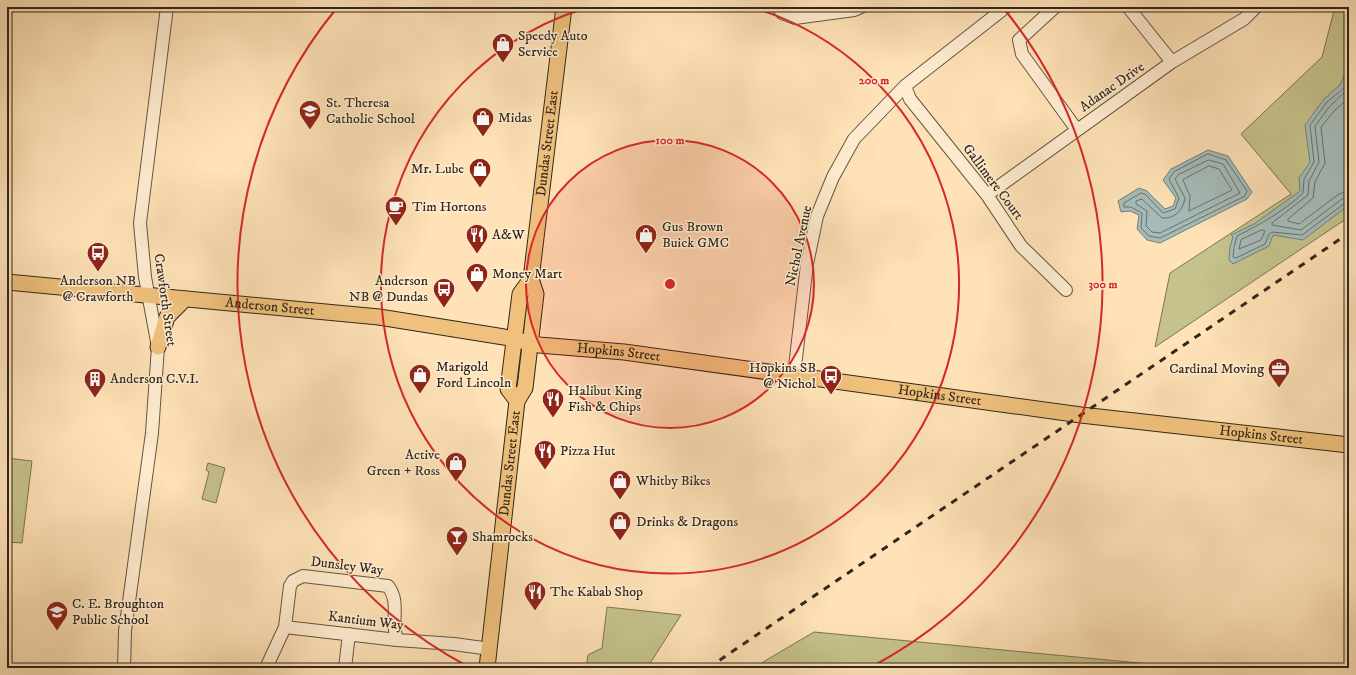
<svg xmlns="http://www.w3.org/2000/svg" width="1356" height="675" viewBox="0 0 1356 675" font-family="'IM FELL DW Pica',serif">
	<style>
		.green { fill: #c5c28b; stroke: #7a7454 }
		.water { fill: #a5bbb9; stroke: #76807a }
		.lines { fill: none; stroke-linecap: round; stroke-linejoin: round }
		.shore { stroke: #6a716a; stroke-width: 1 }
		.minor-casing { stroke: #645643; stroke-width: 14 }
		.major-casing { stroke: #30271c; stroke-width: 17 }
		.minor { stroke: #ffecd0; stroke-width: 12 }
		.major { stroke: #f0c17c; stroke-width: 15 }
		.rail { stroke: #30271c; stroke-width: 3; stroke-dasharray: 7 7; stroke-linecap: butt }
		.ring { fill: none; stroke: #d62828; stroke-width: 2 }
		.labels { text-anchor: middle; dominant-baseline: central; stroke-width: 3; stroke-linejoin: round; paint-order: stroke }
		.poi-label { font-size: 14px; fill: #30271c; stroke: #ffecd0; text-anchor: start }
		.street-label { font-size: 14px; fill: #30271c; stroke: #ffecd0 }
		.centre { fill: #d62828; stroke: #ffecd0; stroke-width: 2 }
		.ring-label { font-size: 12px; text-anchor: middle; font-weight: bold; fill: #d62828; stroke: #ffecd0; stroke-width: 3; stroke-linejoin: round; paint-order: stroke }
	</style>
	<rect width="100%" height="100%" fill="#ffe2b7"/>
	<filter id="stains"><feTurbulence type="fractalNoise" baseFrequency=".005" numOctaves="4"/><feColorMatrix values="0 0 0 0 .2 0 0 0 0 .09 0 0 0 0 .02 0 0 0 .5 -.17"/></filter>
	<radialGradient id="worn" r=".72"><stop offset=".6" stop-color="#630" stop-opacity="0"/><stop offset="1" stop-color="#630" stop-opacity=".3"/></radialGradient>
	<path class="green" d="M1335,7H1349V217L1155,347L1170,273L1291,194L1241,134L1322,57Z
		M7,458L32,461L22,543L7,542Z
		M208,463L225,468L216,503L202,499L209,472L206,470Z
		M607,607L681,615L647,668H586L588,655L602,648Z
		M814,632L1192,668H753Z"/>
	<path class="water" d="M1349,64V205L1303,240L1273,235L1269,246L1233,264L1229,260L1230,247L1233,237L1231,235L1254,224L1300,191L1299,178L1310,162L1305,125L1324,99L1340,85Z
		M1208,150L1228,156L1252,192L1247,199L1160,243L1147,240L1137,229L1139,215L1130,211L1121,212L1118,201L1139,188L1147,191L1165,209L1173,206L1176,198L1163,180L1171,169Z"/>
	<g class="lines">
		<path class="shore" d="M1349,75L1344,88L1327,102L1310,125L1314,162L1304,179L1303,193C1284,211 1261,224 1237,236L1234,247L1233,257L1236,258L1265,244L1269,234L1272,232L1302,235L1345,203L1349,202
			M1349,88L1330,106L1315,126L1319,162L1309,181L1308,195L1272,223V225L1301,230L1342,199L1349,197
			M1349,98L1335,110L1321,127L1325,163L1315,182L1313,198L1288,219V221L1299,224L1339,194L1349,191
			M1208,154L1226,160L1247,191L1245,196L1160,238L1149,236L1141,228L1142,213L1131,207H1124V203L1141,193L1145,194L1163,213L1175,209L1179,198L1169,179L1174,172Z
			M1209,160L1223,164L1240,193L1160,233L1152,232L1146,226L1147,211L1136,204V201L1142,199L1162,218C1175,219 1183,210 1185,198L1175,179L1178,175Z
			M1209,166L1219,169L1232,190L1189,211L1190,196L1183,180Z
			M1262,230L1265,231L1261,240L1239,249L1241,240Z"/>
		<g class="minor-casing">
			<path id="minor" d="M778,7L782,13L795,18L854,10L861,7
				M1055,7L1019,40L1022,54L1077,130
				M1128,7L1172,62
				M905,86L910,99L987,195L1021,246L1066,290
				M987,195L1172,62L1244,19L1256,7
				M794,375L807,264L817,216L833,177L854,139L905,86L1006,7
				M285,627L290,586L293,581L303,576L388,586C401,603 390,620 397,640
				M124,668L125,631L152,433L158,347L145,277L140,223L167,7
				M266,668L285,627L397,640L454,644L490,649
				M345,668L349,634"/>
		</g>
		<g class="major-casing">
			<g id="major">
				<path id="s1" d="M7,282L379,317L504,337L539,345L624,352L1081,415L1349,445"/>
				<path d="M158,347L167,317L185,299"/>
				<path d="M517,401L508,389L520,294L531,279"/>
				<path id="s2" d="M487,668L517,401L525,388L536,294L531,279L564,7"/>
			</g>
		</g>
		<use href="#minor" class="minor"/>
		<use href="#major" class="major"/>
		<path class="rail" d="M708,668L1349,233"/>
	</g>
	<circle cx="670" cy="284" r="144" fill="#d62828" fill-opacity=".12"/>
	<g class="ring">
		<circle cx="670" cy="284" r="144"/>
		<path d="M754 8A289 289 0 1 1 586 8"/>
		<path d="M467 666A433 433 0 0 1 336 9M1004 9A433 433 0 0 1 873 666"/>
	</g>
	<defs>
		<g id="shop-pin" transform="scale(1.15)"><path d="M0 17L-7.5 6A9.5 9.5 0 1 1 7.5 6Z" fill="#8f2418" stroke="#ffecd0"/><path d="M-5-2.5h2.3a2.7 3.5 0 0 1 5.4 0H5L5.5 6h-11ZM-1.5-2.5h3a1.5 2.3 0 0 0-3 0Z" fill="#fff"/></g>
		<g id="school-pin" transform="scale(1.15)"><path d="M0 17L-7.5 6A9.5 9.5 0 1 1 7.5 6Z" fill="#8f2418" stroke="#ffecd0"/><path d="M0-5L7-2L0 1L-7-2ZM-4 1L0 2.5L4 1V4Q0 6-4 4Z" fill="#fff"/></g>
		<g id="cafe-pin" transform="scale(1.15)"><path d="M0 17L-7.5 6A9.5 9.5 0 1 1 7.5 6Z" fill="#8f2418" stroke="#ffecd0"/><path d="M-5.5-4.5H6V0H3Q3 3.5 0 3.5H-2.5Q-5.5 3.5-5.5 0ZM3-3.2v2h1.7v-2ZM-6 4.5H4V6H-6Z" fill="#fff"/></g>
		<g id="restaurant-pin" transform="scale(1.15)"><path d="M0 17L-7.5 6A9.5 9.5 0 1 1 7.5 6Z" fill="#8f2418" stroke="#ffecd0"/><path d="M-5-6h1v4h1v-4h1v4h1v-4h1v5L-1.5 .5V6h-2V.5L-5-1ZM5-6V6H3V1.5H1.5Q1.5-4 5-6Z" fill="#fff"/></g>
		<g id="bus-pin" transform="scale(1.15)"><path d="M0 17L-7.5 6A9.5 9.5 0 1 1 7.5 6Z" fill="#8f2418" stroke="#ffecd0"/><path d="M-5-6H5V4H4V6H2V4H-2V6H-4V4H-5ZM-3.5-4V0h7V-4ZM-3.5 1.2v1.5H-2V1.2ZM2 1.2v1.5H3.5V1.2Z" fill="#fff"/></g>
		<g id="office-pin" transform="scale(1.15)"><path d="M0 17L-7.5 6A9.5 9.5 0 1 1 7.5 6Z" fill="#8f2418" stroke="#ffecd0"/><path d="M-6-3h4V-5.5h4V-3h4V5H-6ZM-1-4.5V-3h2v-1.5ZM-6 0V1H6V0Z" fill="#fff"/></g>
		<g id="building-pin" transform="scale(1.15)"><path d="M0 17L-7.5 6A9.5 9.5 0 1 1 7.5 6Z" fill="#8f2418" stroke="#ffecd0"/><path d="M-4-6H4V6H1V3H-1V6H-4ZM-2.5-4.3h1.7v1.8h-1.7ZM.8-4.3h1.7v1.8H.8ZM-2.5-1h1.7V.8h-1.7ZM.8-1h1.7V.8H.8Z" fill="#fff"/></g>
		<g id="bar-pin" transform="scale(1.15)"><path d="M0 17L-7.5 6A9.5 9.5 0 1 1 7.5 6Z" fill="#8f2418" stroke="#ffecd0"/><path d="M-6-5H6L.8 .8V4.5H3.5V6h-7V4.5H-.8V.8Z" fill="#fff"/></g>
	</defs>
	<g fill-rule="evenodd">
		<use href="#shop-pin" x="503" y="44"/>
		<use href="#school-pin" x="310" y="111"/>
		<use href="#shop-pin" x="483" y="118"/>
		<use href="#shop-pin" x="480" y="169"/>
		<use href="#cafe-pin" x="396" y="207"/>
		<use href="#restaurant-pin" x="477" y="235"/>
		<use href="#shop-pin" x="646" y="235"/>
		<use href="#bus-pin" x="98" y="253"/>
		<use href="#shop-pin" x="477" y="274"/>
		<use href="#bus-pin" x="444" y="289"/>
		<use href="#office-pin" x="1279" y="369"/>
		<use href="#shop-pin" x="420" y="375"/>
		<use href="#bus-pin" x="831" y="376"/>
		<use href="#building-pin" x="95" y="379"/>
		<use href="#restaurant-pin" x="553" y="399"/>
		<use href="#restaurant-pin" x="545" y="451"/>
		<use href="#shop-pin" x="456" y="463"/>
		<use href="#shop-pin" x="620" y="481"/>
		<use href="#shop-pin" x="620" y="522"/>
		<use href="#bar-pin" x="457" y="537"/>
		<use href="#restaurant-pin" x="535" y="592"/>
		<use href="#school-pin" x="57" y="612"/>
	</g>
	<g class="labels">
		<g class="poi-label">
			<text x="518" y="36">Speedy Auto<tspan x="518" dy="16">Service</tspan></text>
			<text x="326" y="103">St. Theresa<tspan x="326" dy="16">Catholic School</tspan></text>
			<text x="498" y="118">Midas</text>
			<text x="464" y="169" text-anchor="end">Mr. Lube</text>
			<text x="412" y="207">Tim Hortons</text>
			<text x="662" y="227">Gus Brown<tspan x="662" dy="16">Buick GMC</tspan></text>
			<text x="492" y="235">A&amp;W</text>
			<text x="492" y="274">Money Mart</text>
			<text x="98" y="281" text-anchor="middle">Anderson NB<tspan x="98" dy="16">@ Crawforth</tspan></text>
			<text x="428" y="281" text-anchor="end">Anderson<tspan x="428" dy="16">NB @ Dundas</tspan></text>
			<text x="436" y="367">Marigold<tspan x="436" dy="16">Ford Lincoln</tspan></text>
			<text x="816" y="368" text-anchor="end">Hopkins SB<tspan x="816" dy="16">@ Nichol</tspan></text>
			<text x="1264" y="369" text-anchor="end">Cardinal Moving</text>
			<text x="110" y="379">Anderson C.V.I.</text>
			<text x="568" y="391">Halibut King<tspan x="568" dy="16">Fish &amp; Chips</tspan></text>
			<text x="560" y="451">Pizza Hut</text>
			<text x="440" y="455" text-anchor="end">Active<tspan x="440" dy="16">Green + Ross</tspan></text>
			<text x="636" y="481">Whitby Bikes</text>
			<text x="636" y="522">Drinks &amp; Dragons</text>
			<text x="472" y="537">Shamrocks</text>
			<text x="550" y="592">The Kabab Shop</text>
			<text x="72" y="604">C. E. Broughton<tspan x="72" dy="16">Public School</tspan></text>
		</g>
		<g class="street-label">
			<text transform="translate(1112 87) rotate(-35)">Adanac Drive</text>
			<text stroke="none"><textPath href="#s2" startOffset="531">Dundas Street East</textPath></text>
			<text transform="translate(993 182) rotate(53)">Gallimere Court</text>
			<text transform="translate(799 246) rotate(-78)">Nichol Avenue</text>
			<text transform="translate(165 300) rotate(82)">Crawforth Street</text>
			<text stroke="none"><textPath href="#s1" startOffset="264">Anderson Street</textPath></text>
			<text stroke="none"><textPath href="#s1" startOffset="616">Hopkins Street</textPath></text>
			<text stroke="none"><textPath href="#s1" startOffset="940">Hopkins Street</textPath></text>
			<text stroke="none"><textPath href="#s1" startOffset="1264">Hopkins Street</textPath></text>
			<text stroke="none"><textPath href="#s2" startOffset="206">Dundas Street East</textPath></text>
			<text transform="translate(347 566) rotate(7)">Dunsley Way</text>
			<text transform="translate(366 621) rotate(7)">Kantium Way</text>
		</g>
	</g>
	<circle cx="670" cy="284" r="6" class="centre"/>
	<g class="ring-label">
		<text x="874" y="84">200 m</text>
		<text x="670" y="144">100 m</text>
		<text x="1103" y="288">300 m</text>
	</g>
	<rect width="1356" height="675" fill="none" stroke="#ffe2b7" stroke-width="24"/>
	<rect x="8" y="8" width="1340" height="659" fill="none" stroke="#30271c" stroke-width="2"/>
	<rect x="12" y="12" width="1332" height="651" fill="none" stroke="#30271c"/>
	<rect width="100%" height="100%" filter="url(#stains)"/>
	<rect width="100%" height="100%" fill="url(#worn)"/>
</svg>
